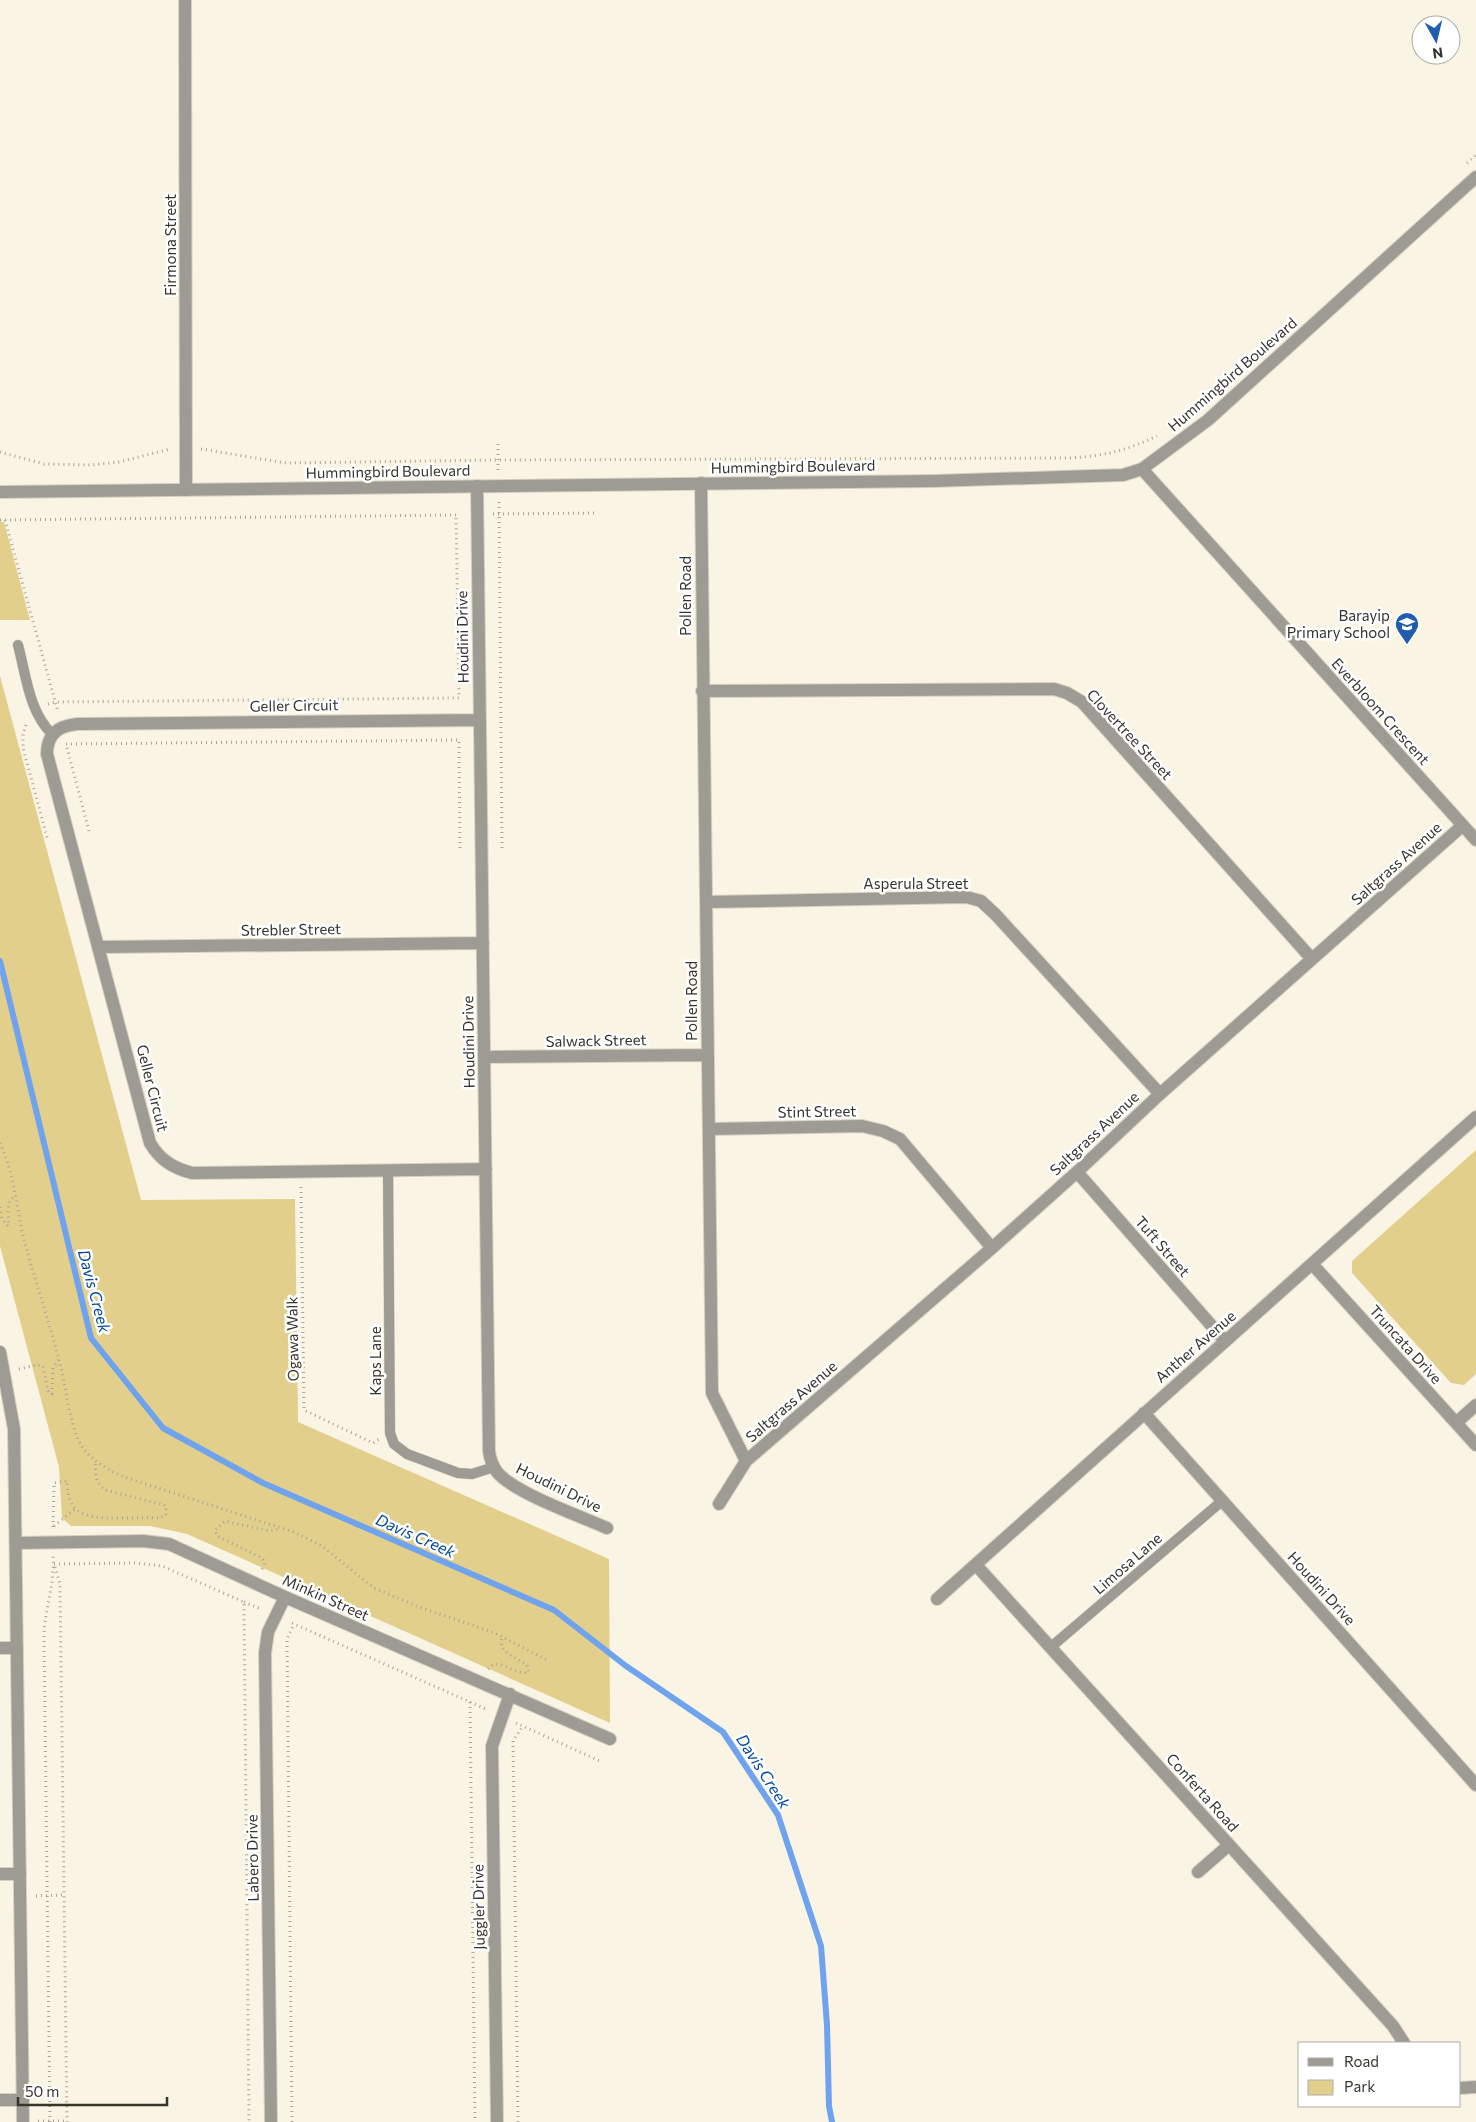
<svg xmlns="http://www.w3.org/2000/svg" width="1476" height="2122" viewBox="0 0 1476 2122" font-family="Commissioner,sans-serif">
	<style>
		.green { fill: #e2cf8c }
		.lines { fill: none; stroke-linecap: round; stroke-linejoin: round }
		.stream { stroke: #70a3ed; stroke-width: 6 }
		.service-casing { stroke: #d6d1c2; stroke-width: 11 }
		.minor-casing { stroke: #d6d1c2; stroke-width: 14 }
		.tertiary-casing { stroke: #d6d1c2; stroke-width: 14 }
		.path { stroke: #a9a598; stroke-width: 3; stroke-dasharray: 1 4; stroke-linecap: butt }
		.service { stroke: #9d9b94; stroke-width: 10 }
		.minor { stroke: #9d9b94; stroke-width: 12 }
		.tertiary { stroke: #9d9b94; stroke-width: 12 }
		.labels { text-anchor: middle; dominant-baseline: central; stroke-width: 5; stroke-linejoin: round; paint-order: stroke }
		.street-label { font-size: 15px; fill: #36342e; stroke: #fff }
		.poi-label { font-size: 15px; fill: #36342e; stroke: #fff; text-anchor: end }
		.water-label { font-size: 16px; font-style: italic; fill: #034a9e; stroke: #fff }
	</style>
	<rect width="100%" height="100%" fill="#f9f4e3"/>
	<path class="green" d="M0,522H4L30,620H0Z
		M0,676L141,1200L295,1199L298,1422L609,1559L610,1723L187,1534L150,1526H71L62,1518L59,1467L0,1246Z
		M1476,1150V1374L1464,1385L1451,1383L1352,1273V1261Z"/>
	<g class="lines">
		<path class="stream" d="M0,961L91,1338L163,1428L263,1483L554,1610L626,1666L723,1732L778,1815L821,1946L827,2025L829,2106L832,2122"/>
		<g class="service-casing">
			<path id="service" d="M18,645C26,675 29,712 52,734
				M388,1170L390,1433L394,1444L407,1454L458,1473L472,1474L494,1467
				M1051,1647L1222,1501"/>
		</g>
		<g class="minor-casing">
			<path id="minor" d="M185,0L186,490
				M1142,469L1476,840
				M701,483L712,1393L746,1461L719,1504
				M477,486L489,1451C490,1459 492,1465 497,1472C514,1493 580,1516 607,1528
				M702,691L1054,689L1067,693L1082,702L1312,959
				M479,720L77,724C58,726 47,734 47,754L150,1143C160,1160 173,1168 192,1173L486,1169
				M707,902L966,897L981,901L996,915L1160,1094
				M100,947L483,943
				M485,1057L708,1055
				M709,1129L862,1126L883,1131L900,1139L992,1248
				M1077,1172L1225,1341
				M1313,1265L1476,1445
				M1144,1413L1476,1785
				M1456,1423L1476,1405
				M746,1461L992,1248L1077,1172L1160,1094L1462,826
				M17,1543L143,1541L169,1544L285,1597L610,1739
				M976,1565L1393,2026L1404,2043
				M937,1599L1476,1117
				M0,1648H17
				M1198,1872L1229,1845
				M0,1874H20
				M1460,2088L1476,2087
				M0,2100H23
				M271,2122L265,1653L268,1632L285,1597
				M497,2122L492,1746L510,1694"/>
		</g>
		<g class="tertiary-casing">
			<path id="tertiary" d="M0,492L933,481L1123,475L1142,469L1208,420L1476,177
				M0,1352L14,1429L23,2122"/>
		</g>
		<path class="path" d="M1467,163L1476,155
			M498,444V471
			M201,449L286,463L498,460L1069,458C1104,456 1125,451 1157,436
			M0,452L44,464L91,465L119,462L170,449
			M499,502L502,850
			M493,514L597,513
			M0,520L457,515
			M5,520L58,712
			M48,704L55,702L459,698L456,515
			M26,725L23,734V748L48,841
			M89,831L66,744L459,740L460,852
			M0,1143C13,1171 16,1201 22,1231C33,1277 50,1322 61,1368C66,1389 71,1432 83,1448C93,1462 109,1470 124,1477L294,1532L322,1546L374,1588L422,1608L495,1633L547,1660
			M301,1187L304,1410L373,1443L379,1439
			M0,1207L2,1219L8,1226C10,1215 4,1201 16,1196
			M19,1369L36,1365L43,1366L48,1391L52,1394L53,1368L59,1359
			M54,1526L75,1509
			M53,1527L54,1483L67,1481C68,1492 68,1502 77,1510C91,1523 139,1516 159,1518L166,1515V1506L160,1504L105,1490C95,1482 95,1473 96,1460
			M54,1564L136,1563L162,1566L244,1602L249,2122
			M55,1567L60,1584L67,2122
			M262,1569L265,1563L262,1558L217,1536L215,1530L225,1521L270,1531L276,1530L279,1527
			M244,1602L261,1609
			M292,1623L488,1710
			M488,1669L494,1664C506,1664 517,1675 529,1672L527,1665L507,1653L501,1646L502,1636
			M470,1702L475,2122
			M516,1723L602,1762
			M36,1896L64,1895
			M38,2121H67
			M50,2122L44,1635C45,1608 55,1584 53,1556
			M292,2122L287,1639L294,1624
			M518,2122L513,1741L523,1726"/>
		<use href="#service" class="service"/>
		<use href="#minor" class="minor"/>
		<use href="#tertiary" class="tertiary"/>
	</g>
	<defs>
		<g id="school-pin" transform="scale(1.25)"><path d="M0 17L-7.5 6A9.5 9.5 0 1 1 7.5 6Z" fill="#215cae" stroke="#fff"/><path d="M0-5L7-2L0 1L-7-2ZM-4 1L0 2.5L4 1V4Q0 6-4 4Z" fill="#fff"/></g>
	</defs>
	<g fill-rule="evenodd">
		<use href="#school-pin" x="1407" y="624"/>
	</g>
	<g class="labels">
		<g class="street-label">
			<text transform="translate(170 245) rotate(-90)">Firmona Street</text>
			<text transform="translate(1232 374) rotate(-41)">Hummingbird Boulevard</text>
			<text transform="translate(793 466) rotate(-1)">Hummingbird Boulevard</text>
			<text transform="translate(388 471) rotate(-1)">Hummingbird Boulevard</text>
			<text transform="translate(685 596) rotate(-90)">Pollen Road</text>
			<text transform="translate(462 637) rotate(-91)">Houdini Drive</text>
			<text transform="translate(294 705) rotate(-1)">Geller Circuit</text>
			<text transform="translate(1381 711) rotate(48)">Everbloom Crescent</text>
			<text transform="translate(1130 734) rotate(47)">Clovertree Street</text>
			<text transform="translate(1396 863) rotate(-42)">Saltgrass Avenue</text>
			<text x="916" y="883">Asperula Street</text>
			<text transform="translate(291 929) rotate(-1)">Strebler Street</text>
			<text transform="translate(691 1001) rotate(-90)">Pollen Road</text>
			<text transform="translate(596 1040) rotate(-1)">Salwack Street</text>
			<text transform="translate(468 1042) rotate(-91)">Houdini Drive</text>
			<text transform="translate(153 1088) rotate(76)">Geller Circuit</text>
			<text transform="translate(817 1111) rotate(-1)">Stint Street</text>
			<text transform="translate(1094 1133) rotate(-43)">Saltgrass Avenue</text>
			<text transform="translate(1163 1246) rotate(49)">Tuft Street</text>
			<text transform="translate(292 1339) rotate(-91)">Ogawa Walk</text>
			<text transform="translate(1406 1344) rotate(48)">Truncata Drive</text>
			<text transform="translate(1195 1346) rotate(-41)">Anther Avenue</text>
			<text transform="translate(375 1361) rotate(-90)">Kaps Lane</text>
			<text transform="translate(791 1401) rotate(-41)">Saltgrass Avenue</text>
			<text transform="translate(559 1487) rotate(26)">Houdini Drive</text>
			<text transform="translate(1127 1563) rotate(-41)">Limosa Lane</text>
			<text transform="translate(1322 1588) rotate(48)">Houdini Drive</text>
			<text transform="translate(326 1597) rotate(24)">Minkin Street</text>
			<text transform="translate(1203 1792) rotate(48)">Conferta Road</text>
			<text transform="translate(252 1858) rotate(-91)">Labero Drive</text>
			<text transform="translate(478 1907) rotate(-91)">Juggler Drive</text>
		</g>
		<g class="poi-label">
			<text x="1390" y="615">Barayip<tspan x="1390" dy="17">Primary School</tspan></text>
		</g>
		<g class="water-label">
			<text transform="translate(95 1291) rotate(75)">Davis Creek</text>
			<text transform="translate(416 1535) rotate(24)">Davis Creek</text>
			<text transform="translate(764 1771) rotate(57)">Davis Creek</text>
		</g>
	</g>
	<rect x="1298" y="2042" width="162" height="65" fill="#ffffff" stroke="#afaeab"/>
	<rect x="1308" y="2058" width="25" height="8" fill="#9d9b94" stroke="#afaeab"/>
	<text x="1344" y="2067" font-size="15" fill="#36342e">Road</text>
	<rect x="1308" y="2080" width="25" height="15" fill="#e2cf8c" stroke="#afaeab"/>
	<text x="1344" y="2092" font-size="15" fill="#36342e">Park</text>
	<g transform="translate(1436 40) rotate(172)"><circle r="24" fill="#ffffff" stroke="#afaeab"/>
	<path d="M0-4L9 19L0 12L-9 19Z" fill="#215cae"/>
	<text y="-8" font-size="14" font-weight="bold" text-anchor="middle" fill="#36342e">N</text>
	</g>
	<path d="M18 2097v8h149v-8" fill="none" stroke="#36342e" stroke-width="2.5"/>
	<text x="25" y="2097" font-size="15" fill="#36342e" stroke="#ffffff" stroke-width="4" paint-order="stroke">50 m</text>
</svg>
